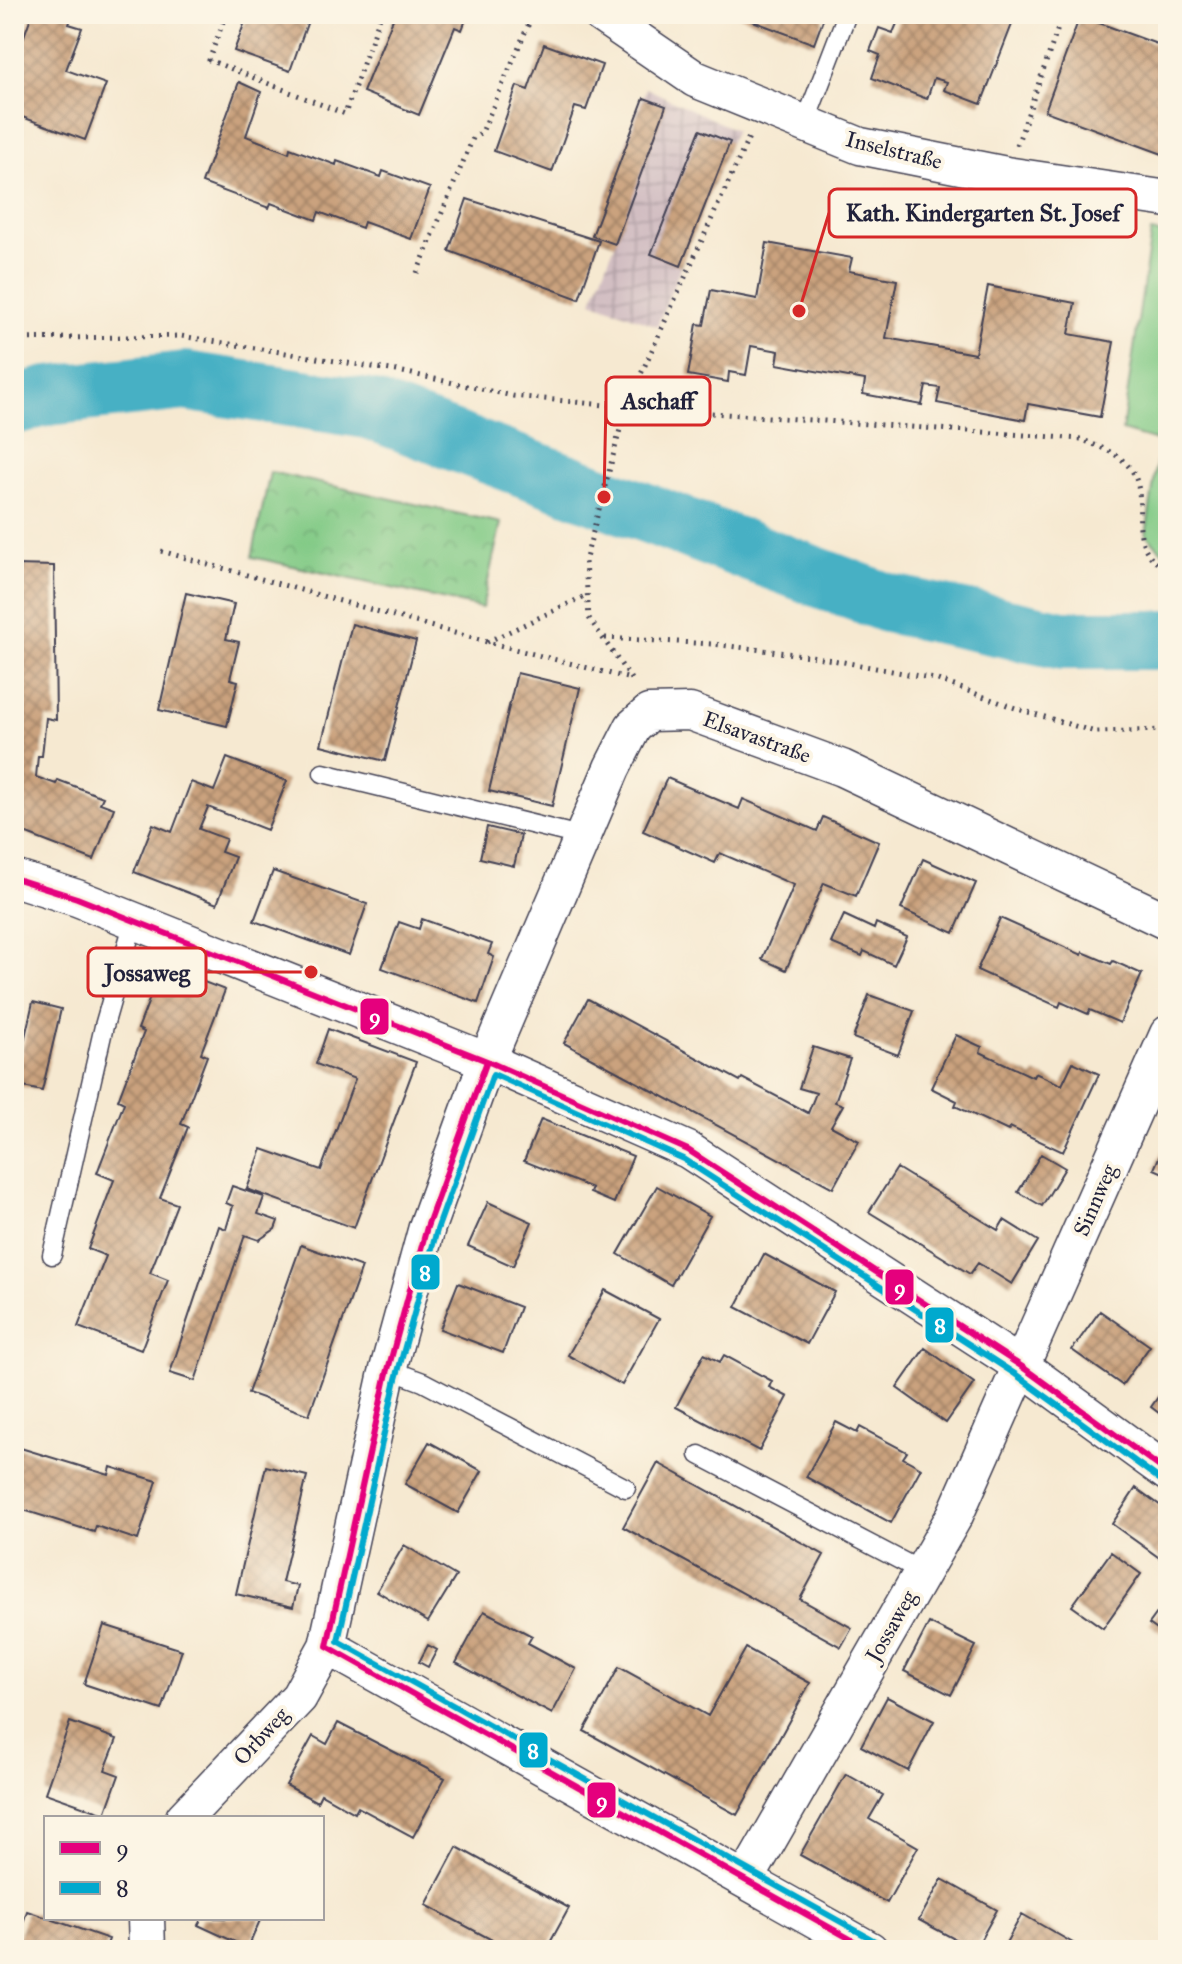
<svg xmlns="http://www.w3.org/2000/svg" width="1182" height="1964" viewBox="0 0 1182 1964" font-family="'IM FELL Great Primer',serif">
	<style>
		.industrial { fill: url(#industrial-grid) }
		.park { fill: url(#park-crowns); stroke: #527660; stroke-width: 2 }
		.garden { fill: #82ca86; stroke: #527660; stroke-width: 2 }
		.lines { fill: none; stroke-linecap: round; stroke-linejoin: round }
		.river { stroke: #46b0c4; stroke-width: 60 }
		.building { fill: url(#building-cross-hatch) }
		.lane-casing { stroke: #424052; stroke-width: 21 }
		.street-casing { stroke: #424052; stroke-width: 39 }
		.path { stroke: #424052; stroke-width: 5; stroke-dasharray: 2 6; stroke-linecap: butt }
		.lane { stroke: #fff; stroke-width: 18 }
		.street { stroke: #fff; stroke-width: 36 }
		.bus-1-casing { stroke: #fcf5e5; stroke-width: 12 }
		.bus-2-casing { stroke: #fcf5e5; stroke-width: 12 }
		.bus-1 { stroke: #e5007d; stroke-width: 6 }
		.bus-2 { stroke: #00a9ce; stroke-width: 6 }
		.labels { text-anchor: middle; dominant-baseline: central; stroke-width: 8; stroke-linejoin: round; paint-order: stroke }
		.street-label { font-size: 22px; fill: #22223b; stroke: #fcf5e5 }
		.leader { fill: none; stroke: #d62828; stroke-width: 3 }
		.callout-dot { fill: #d62828; stroke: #fcf5e5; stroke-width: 3 }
		.callout { fill: #fcf5e5; stroke: #d62828; stroke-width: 3 }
		.callout-label { font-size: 24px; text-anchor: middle; font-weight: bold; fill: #22223b }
		.line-badge { stroke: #fcf5e5; stroke-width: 3 }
		.badge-label { font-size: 22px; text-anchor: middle; font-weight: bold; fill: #fff }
	</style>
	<defs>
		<pattern id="industrial-grid" width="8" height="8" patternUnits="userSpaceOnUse" patternTransform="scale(2)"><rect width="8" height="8" fill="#d2bec2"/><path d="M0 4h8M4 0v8" fill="none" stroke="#b4a3a8"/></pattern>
		<pattern id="park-crowns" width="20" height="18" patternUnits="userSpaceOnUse" patternTransform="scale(2)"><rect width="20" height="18" fill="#82ca86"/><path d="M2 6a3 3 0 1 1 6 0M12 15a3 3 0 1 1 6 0" fill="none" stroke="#70ad75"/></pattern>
		<pattern id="building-cross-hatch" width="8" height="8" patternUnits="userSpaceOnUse" patternTransform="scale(2)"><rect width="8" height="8" fill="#caa27e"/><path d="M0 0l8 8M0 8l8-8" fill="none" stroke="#a48468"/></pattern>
	</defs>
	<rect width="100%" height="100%" fill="#fcf5e5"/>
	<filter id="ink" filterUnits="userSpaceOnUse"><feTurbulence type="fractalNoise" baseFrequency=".0125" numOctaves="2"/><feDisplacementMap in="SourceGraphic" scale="16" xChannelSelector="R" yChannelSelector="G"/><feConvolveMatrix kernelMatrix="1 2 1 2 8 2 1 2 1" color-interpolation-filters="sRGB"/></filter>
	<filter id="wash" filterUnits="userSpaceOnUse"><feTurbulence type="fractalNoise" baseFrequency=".006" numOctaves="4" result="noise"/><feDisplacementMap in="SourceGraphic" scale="32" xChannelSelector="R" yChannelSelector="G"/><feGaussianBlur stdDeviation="1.8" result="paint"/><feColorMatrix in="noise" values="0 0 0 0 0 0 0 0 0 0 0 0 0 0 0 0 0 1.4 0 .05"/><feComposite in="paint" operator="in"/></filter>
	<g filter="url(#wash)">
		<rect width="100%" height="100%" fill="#f6e9d1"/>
		<path class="industrial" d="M646,88L735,130L657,326L592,301L615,244L592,236Z"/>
		<path class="park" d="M270,472L501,523L482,608L252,557Z"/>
		<path class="garden" d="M1151,232L1168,235V557L1146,535L1160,442L1122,431Z"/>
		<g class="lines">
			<path class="river" d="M14,405L48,396L185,381L368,409L887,603L1063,640H1168"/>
		</g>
		<g id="blocks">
			<path class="building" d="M32,14H73L69,24L82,28L66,70L106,84L85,140L14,114V64Z
				M248,14H307L306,17L309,18L290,71L234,51Z
				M395,14H468L462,30L455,27L419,115L363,92Z
				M734,14H825L814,44Z
				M901,14H1016L981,104L944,90L947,82L934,78L927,99L872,78L880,55L870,51L879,28L893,33Z
				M1080,16L1168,48V156L1045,111Z
				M544,44L602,65L586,110L575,107L552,172L494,151L517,86L528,90Z
				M239,82L261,92L246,136L289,153L290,148L336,165L337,161L381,177L383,171L430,188L411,239L364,222L362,228L319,212L316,220L271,203L269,208L202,183Z
				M644,98L666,106L615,244L592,236Z
				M700,130L730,142L681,266L651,254Z
				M467,199L599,241L579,299L449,251Z
				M767,243L852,258L849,271L897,280L886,338L975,354L988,286L1075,303L1069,334L1114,342L1100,417L1028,404L1025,420L937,403L940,388L926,386L922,405L863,394L865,380L777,364L779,351L751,346L746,375L729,372L728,382L688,375L697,324L704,325L711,290L757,299Z
				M14,565L54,566L56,720L46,718L42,756H38L36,777L56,784L58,780L103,797L100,803L114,808L94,860L14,829Z
				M186,593L234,604L226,639L239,642L230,679L238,681L227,726L159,710Z
				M352,624L416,641L385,761L321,745Z
				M517,673L580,688L552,806L489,791Z
				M227,758L287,781L267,830L208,807L199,829L226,839L221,852L235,857L217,904L134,872L153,824L172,832L191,782L214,791Z
				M667,778L739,809L743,799L817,831L823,817L879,842L856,896L824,883L786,970L762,959L794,885L720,853L715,863L643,831Z
				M487,827L521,835L514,866L480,858Z
				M923,859L976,883L954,933L901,909Z
				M273,871L367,904L349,955L254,921Z
				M844,915L874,929L876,923L907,937L894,965L864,951L862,956L831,943Z
				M1000,918L1082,955L1083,952L1111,964L1113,961L1142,974L1120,1023L1090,1010L1088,1014L1061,1002L1059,1007L977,970Z
				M422,919L492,944L488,954L494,957L478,1003L382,968L399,922L419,929Z
				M162,966L225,990L201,1053L207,1056L181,1124L188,1127L160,1198L177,1204L150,1273L168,1280L141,1350L78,1327L106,1256L88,1249L114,1180L97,1173L124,1103L118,1100L144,1032L138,1029Z
				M869,995L914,1011L898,1055L853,1038Z
				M588,999L740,1081L742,1078L808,1113L816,1093L799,1088L813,1047L850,1059L835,1102L843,1105L831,1126L859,1141L833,1188L564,1043Z
				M33,1002L61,1009L42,1091L14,1085Z
				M328,1029L416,1062L354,1228L247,1189L262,1149L321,1170L355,1079L316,1064Z
				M956,1035L982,1047L980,1052L1033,1077L1035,1073L1062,1085L1073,1062L1099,1074L1063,1152L1010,1127L1008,1131L955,1106L957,1101L931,1088Z
				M541,1119L633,1156L614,1203L590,1193L592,1188L524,1161Z
				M1168,1137V1175L1154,1169Z
				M1041,1154L1065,1168L1042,1206L1018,1192Z
				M897,1168L998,1230L1004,1220L1038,1241L1012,1284L978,1263L970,1274L869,1212Z
				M232,1186L264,1197L258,1214L278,1221L275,1229L259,1240L245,1235L195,1381L170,1373L219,1226L226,1229L233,1206L226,1203Z
				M657,1186L710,1216L671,1285L618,1254Z
				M488,1202L532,1222L513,1266L468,1246Z
				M301,1245L362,1267L309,1415L248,1393Z
				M764,1254L835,1292L807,1344L736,1307Z
				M458,1283L520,1307L503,1353L440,1329Z
				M605,1290L659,1319L622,1385L568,1355Z
				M1100,1311L1150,1346L1122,1385L1072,1350Z
				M925,1348L974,1383L946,1423L897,1388Z
				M704,1354L720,1362L724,1355L772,1381L769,1387L788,1397L759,1451L676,1407Z
				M1168,1383V1420L1151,1407Z
				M836,1422L857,1433L860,1427L907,1452L903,1458L921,1468L891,1523L806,1477Z
				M429,1442L482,1471L458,1513L405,1484Z
				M14,1446L109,1475L111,1467L157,1481L138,1540L96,1526L94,1532L14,1507Z
				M658,1463L824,1555L800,1599L852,1628L841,1647L623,1527Z
				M266,1466L307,1476L282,1582L298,1586L293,1607L236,1594Z
				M1136,1488L1168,1511V1564L1112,1524Z
				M404,1545L456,1576L428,1622L377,1591Z
				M1111,1552L1141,1574L1103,1628L1072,1606Z
				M1168,1598V1627L1163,1634L1149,1624Z
				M484,1611L532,1636L528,1643L576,1669L552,1714L456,1663Z
				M929,1623L976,1646L951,1695L904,1671Z
				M104,1625L182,1650L162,1710L84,1684Z
				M428,1645L437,1650L428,1667L419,1662Z
				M746,1648L810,1683L737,1815L584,1731L619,1667L708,1716Z
				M887,1697L934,1721L908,1771L861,1746Z
				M70,1722L117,1739L105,1770L119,1775L105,1814L45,1793Z
				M338,1723L445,1778L413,1837L358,1807L355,1813L321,1794L317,1802L286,1785L313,1736L327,1744Z
				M846,1774L883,1795L869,1819L918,1847L887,1903L800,1855Z
				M457,1847L569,1908L546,1950H511L426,1905Z
				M942,1879L997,1910L975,1950L919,1920Z
				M27,1911L109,1939L105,1950H14Z
				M1022,1914L1085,1950H1002Z
				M202,1918H261L248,1948L198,1925Z"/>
		</g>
	</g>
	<g filter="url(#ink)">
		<use href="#blocks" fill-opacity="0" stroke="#424052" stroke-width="2"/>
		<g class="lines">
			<g class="lane-casing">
				<path id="lane" d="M805,123L847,14
					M323,773L584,837
					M52,1255L104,1026L134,921
					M388,1369L423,1382L626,1488
					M699,1455L923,1572"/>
			</g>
			<g class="street-casing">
				<path id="street" d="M600,14L695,79L860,146L1006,175L1168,199
					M14,878L77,898L487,1061L688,1150L1021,1366L1168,1473
					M327,1646L870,1950
					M184,1818L299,1697L327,1646L386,1377L427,1227L487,1061L612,768L633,727L649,713L690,712L842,768L1168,922
					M746,1879L955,1515L1168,1034
					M146,1918L147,1950"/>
			</g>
			<path class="path" d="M226,14L209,60L345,114L381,14
				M1017,145L1063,14
				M417,273L473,138L482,132L533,14
				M14,339L181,336L403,372L513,396L626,407L1081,439C1098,447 1118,452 1130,468C1154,499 1119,544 1168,570
				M161,551L487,642L631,679
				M605,638L713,644L811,656L935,679L1018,709L1095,732L1168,730
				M487,642L587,595
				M631,679L589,618L585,562L626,407L749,137"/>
			<use href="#lane" class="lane"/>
			<use href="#street" class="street"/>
			<g class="bus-1-casing">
				<path id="bus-1" d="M14,878L77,898L487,1061L688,1150L1021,1366L1168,1473
					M487,1061L427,1227L386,1377L327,1646L870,1950"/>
			</g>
			<g class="bus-2-casing">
				<path id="bus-2" d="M875,1941L338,1641L396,1379L437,1230L493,1074L683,1159L1015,1374L1162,1481"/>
			</g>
			<use href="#bus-1" class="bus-1"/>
			<use href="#bus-2" class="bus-2"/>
		</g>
	</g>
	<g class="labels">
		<g class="street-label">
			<text transform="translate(894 150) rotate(14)">Inselstraße</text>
			<text transform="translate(757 737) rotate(20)">Elsavastraße</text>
			<text transform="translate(1095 1200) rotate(-66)">Sinnweg</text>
			<text transform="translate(891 1626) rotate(-60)">Jossaweg</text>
			<text transform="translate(261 1736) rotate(-47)">Orbweg</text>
		</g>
	</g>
	<path class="leader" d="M799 311L829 213M604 497L606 401M311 972L206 972"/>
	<g class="callout-dot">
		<circle cx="799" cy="311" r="8"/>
		<circle cx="604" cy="497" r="8"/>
		<circle cx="311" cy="972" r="8"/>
	</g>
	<g class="callout">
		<rect x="829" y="189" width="307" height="48" rx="8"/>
		<rect x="606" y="377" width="104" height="48" rx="8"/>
		<rect x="88" y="948" width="118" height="48" rx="8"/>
	</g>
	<g class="callout-label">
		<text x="983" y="221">Kath. Kindergarten St. Josef</text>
		<text x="658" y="409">Aschaff</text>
		<text x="147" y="981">Jossaweg</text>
	</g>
	<g class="line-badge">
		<rect x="359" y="997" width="31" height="39" rx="8" fill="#e5007d"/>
		<rect x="410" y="1253" width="31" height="38" rx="8" fill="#00a9ce"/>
		<rect x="884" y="1268" width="31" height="38" rx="8" fill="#e5007d"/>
		<rect x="924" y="1306" width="31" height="38" rx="8" fill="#00a9ce"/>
		<rect x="518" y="1731" width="31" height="38" rx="8" fill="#00a9ce"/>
		<rect x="586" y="1781" width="31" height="38" rx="8" fill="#e5007d"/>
	</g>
	<g class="badge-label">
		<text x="375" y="1024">9</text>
		<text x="425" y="1280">8</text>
		<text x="900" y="1295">9</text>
		<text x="940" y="1333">8</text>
		<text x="533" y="1758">8</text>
		<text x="602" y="1808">9</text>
	</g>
	<rect width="1182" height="1964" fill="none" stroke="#fcf5e5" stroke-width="48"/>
	<rect x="44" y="1816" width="280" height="104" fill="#fcf5e5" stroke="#a5a1a1" stroke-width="2"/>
	<rect x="60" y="1842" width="40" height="12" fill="#e5007d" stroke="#a5a1a1" stroke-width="2"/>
	<text x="116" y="1856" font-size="24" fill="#22223b">9</text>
	<rect x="60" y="1882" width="40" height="12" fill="#00a9ce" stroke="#a5a1a1" stroke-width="2"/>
	<text x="116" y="1896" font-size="24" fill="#22223b">8</text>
</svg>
